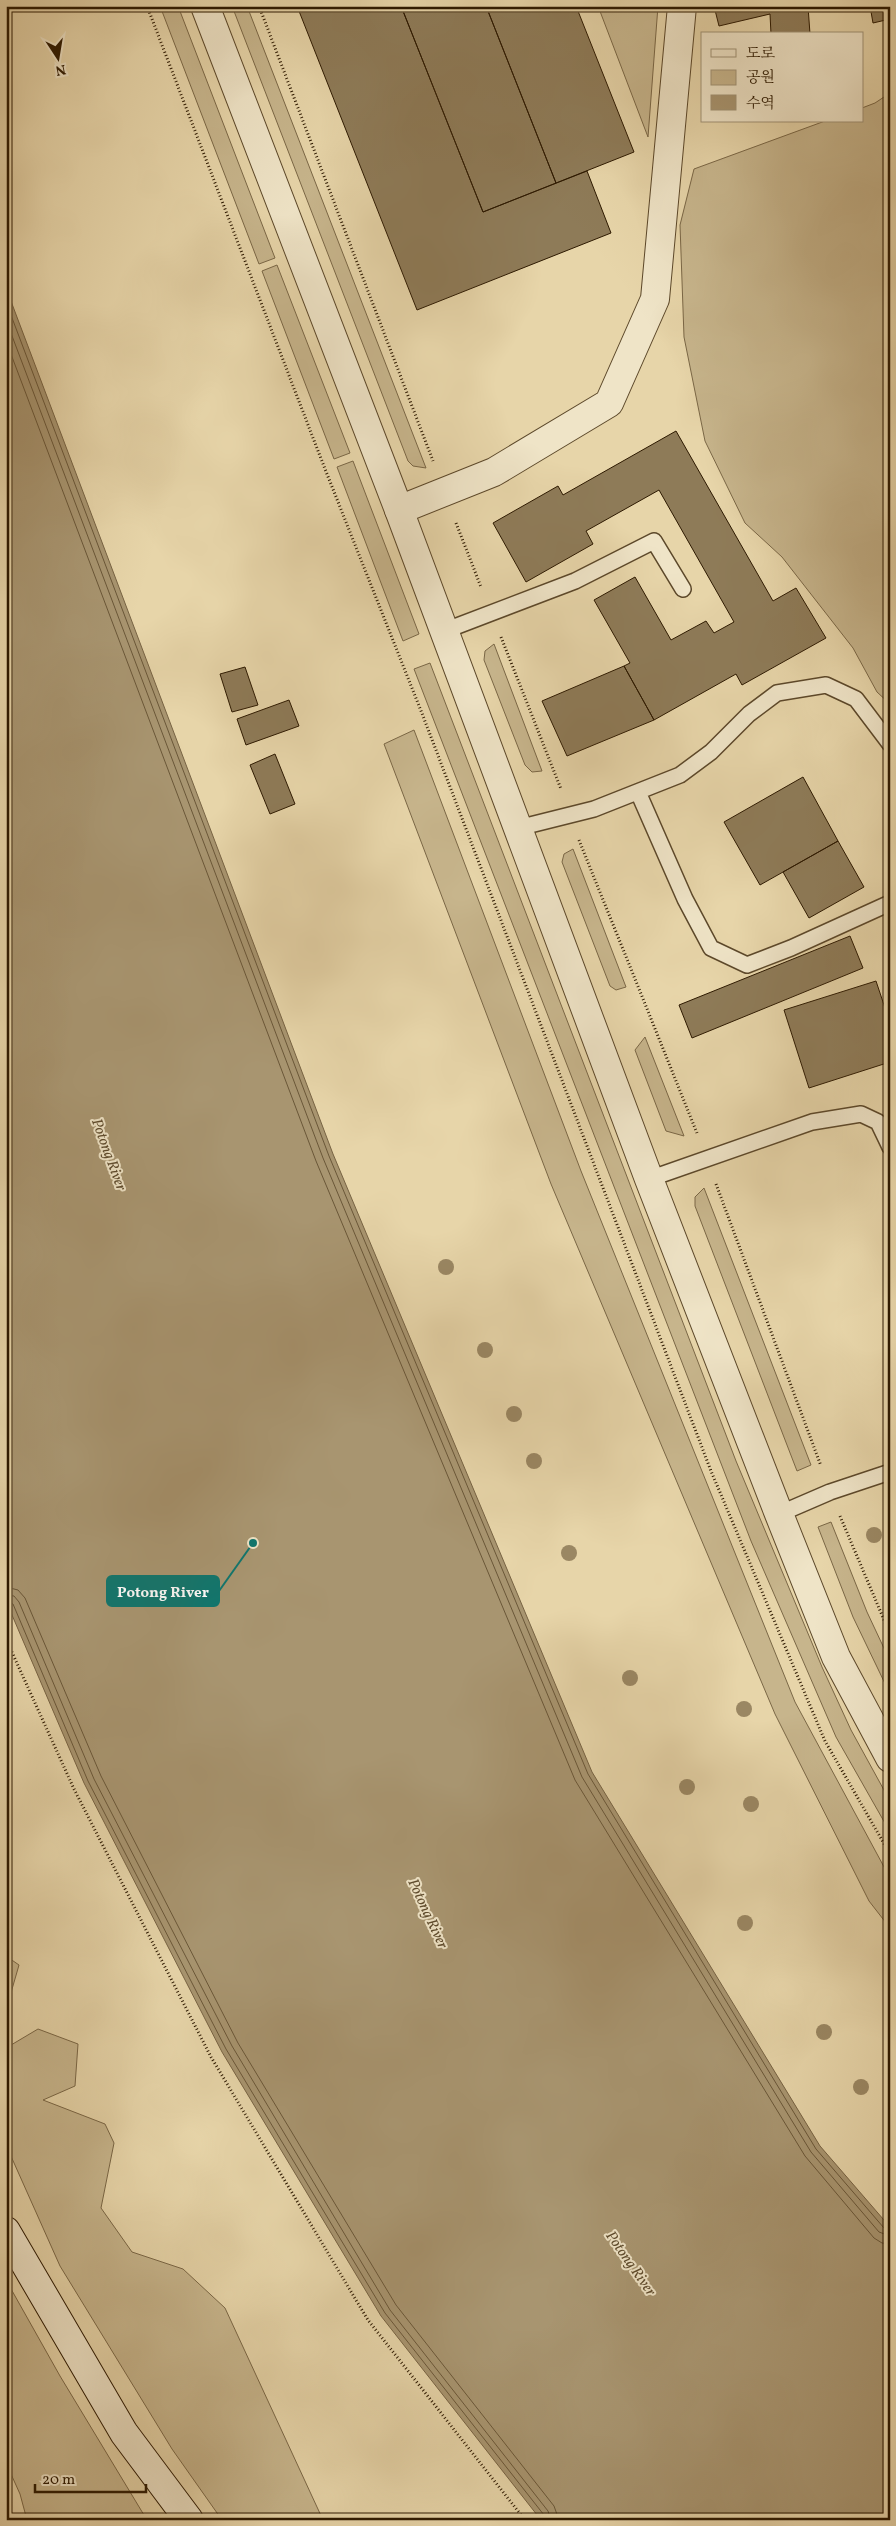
<svg xmlns="http://www.w3.org/2000/svg" width="896" height="2526" viewBox="0 0 896 2526" font-family="Vollkorn,'Noto Serif KR',serif">
	<style>
		.green { fill: #c7b58c; stroke: #7a6746 }
		.water { fill: #a89570; stroke: #776343 }
		.lines { fill: none; stroke-linecap: round; stroke-linejoin: round }
		.shore { stroke: #6a5738; stroke-width: 1 }
		.building { fill: #8e7b58; stroke: #2d1900 }
		.service-casing { stroke: #5c482a; stroke-width: 18 }
		.minor-casing { stroke: #5c482a; stroke-width: 30 }
		.tertiary-casing { stroke: #5c482a; stroke-width: 30 }
		.secondary-casing { stroke: #2d1900; stroke-width: 30 }
		.path { stroke: #2d1900; stroke-width: 3; stroke-dasharray: 1 2.5; stroke-linecap: butt }
		.service { stroke: #efe4c7; stroke-width: 15 }
		.minor { stroke: #efe4c7; stroke-width: 28 }
		.tertiary { stroke: #efe4c7; stroke-width: 28 }
		.secondary { stroke: #efe4c7; stroke-width: 28 }
		.rail-casing { stroke: #2d1900; stroke-width: 5.5 }
		.rail { stroke: #efe4c7; stroke-width: 4; stroke-dasharray: 11; stroke-linecap: butt }
		.tree { fill: #9a8763 }
		.labels { text-anchor: middle; dominant-baseline: central; stroke-width: 4; stroke-linejoin: round; paint-order: stroke }
		.water-label { font-size: 15px; font-style: italic; fill: #5e4b2d; stroke: #efe4c7 }
		.leader { fill: none; stroke: #0f766e; stroke-width: 2 }
		.callout-dot { fill: #0f766e; stroke: #efe4c7; stroke-width: 2 }
		.callout { fill: #0f766e; stroke: #0f766e; stroke-width: 2 }
		.callout-label { font-size: 15px; text-anchor: middle; font-weight: bold; fill: #fff }
	</style>
	<rect width="100%" height="100%" fill="#e7d5a9"/>
	<filter id="stains"><feTurbulence type="fractalNoise" baseFrequency=".004" numOctaves="4"/><feColorMatrix values="0 0 0 0 .2 0 0 0 0 .09 0 0 0 0 .02 0 0 0 .5 -.17"/></filter>
	<radialGradient id="worn" r=".72"><stop offset=".6" stop-color="#630" stop-opacity="0"/><stop offset="1" stop-color="#630" stop-opacity=".3"/></radialGradient>
	<path class="green" d="M160,6H178L275,258L259,264Z
		M232,6H247L426,468L413,466L408,461Z
		M598,6H658L648,137Z
		M890,93V704L877,692L853,648L782,557L745,523L705,441L684,337L680,225L694,169L825,121H862V108L875,103Z
		M277,265L350,453L334,459L262,271Z
		M353,461L419,634L403,641L337,467Z
		M494,644L542,771L532,772L525,765L484,660L485,651Z
		M430,663L736,1461L822,1667L851,1730L890,1801V1832L836,1737L751,1541L414,669Z
		M414,730L581,1171L795,1702L890,1878V1928L869,1901L775,1714L551,1184L384,744Z
		M573,849L626,987L616,990L610,986L562,862L564,854Z
		M645,1037L684,1136L666,1131L635,1050Z
		M704,1188L811,1465L797,1471L695,1206V1197Z
		M831,1522L867,1612L890,1661V1694L853,1617L818,1527Z
		M6,1956L19,1965L6,2010Z
		M38,2029L78,2044L75,2086L43,2100L105,2124L114,2143L101,2208L132,2252L183,2269L225,2308L323,2520H222L172,2449L60,2266L6,2145V2048Z
		M6,2280L60,2376L147,2520H27L20,2494L6,2463Z"/>
	<path class="water" d="M6,288L333,1154L592,1772L820,2146L890,2227V2520H541L381,2316L222,2052L84,1783L6,1601Z"/>
	<g class="lines">
		<path class="shore" d="M6,302L329,1156L588,1774L816,2149L884,2228L890,2230
			M6,320L323,1158L582,1777L811,2152L879,2232L890,2236
			M6,341L316,1161L575,1780L805,2156L874,2238L882,2243L890,2244
			M6,1587L18,1590L25,1598L101,1776L238,2043L396,2305L554,2506L559,2520
			M6,1595L14,1596L19,1602L94,1779L232,2046L390,2310L548,2511L551,2520
			M6,1601L13,1604L88,1781L226,2049L385,2313L544,2515L545,2520"/>
	</g>
	<path class="building" d="M297,6H401L483,212L587,171L611,233L417,310Z
		M401,6H486L556,183L483,212Z
		M486,6H576L634,152L556,183Z
		M714,6H808L810,34H771L770,14L719,26Z
		M870,6H890V19L873,23Z
		M676,431L773,601L796,588L826,638L742,685L736,674L654,720L624,666L630,663L594,600L635,577L671,640L706,621L714,633L734,622L659,490L586,531L593,544L526,582L493,523L558,486L563,495Z
		M624,666L654,720L567,756L542,701Z
		M245,667L258,705L232,712L220,674Z
		M289,700L299,726L246,745L237,719Z
		M275,754L295,804L270,814L250,765Z
		M803,777L838,841L760,885L724,822Z
		M838,841L864,887L809,918L783,872Z
		M850,936L863,968L692,1038L679,1005Z
		M876,981L890,1023V1062L809,1088L784,1010Z"/>
	<g class="lines">
		<g class="service-casing">
			<path id="service" d="M444,631L575,581L654,541L683,589
				M638,792L685,899L711,948L747,965L791,948L890,903
				M518,828L594,809L680,775L711,752L749,714L777,693L826,685L856,699L890,744
				M649,1179L812,1122L861,1114L878,1122L890,1147
				M779,1514L830,1492L890,1472"/>
		</g>
		<g class="minor-casing">
			<path id="minor" d="M399,510L494,472L609,403L655,299L682,6"/>
		</g>
		<g class="tertiary-casing">
			<path id="tertiary" d="M205,6L399,510L649,1179L779,1514L836,1657L890,1758"/>
		</g>
		<g class="secondary-casing">
			<path id="secondary" d="M6,2231L124,2433L189,2520"/>
		</g>
		<path class="path" d="M147,6L325,469L423,716L711,1471L825,1741L890,1854
			M259,6L433,461
			M456,523L481,587
			M501,637L561,789
			M579,840L697,1133
			M716,1184L821,1466
			M840,1516L890,1634
			M6,1639L74,1789L211,2057L368,2320L525,2520"/>
		<use href="#service" class="service"/>
		<use href="#minor" class="minor"/>
		<use href="#tertiary" class="tertiary"/>
		<use href="#secondary" class="secondary"/>
		<g class="rail-casing">
			<path id="rail" d="M6,2518L7,2520"/>
		</g>
		<use href="#rail" class="rail"/>
	</g>
	<g class="tree">
		<circle cx="446" cy="1267" r="8"/>
		<circle cx="485" cy="1350" r="8"/>
		<circle cx="514" cy="1414" r="8"/>
		<circle cx="534" cy="1461" r="8"/>
		<circle cx="874" cy="1535" r="8"/>
		<circle cx="569" cy="1553" r="8"/>
		<circle cx="630" cy="1678" r="8"/>
		<circle cx="744" cy="1709" r="8"/>
		<circle cx="687" cy="1787" r="8"/>
		<circle cx="751" cy="1804" r="8"/>
		<circle cx="745" cy="1923" r="8"/>
		<circle cx="824" cy="2032" r="8"/>
		<circle cx="861" cy="2087" r="8"/>
	</g>
	<g class="labels">
		<g class="water-label">
			<text transform="translate(108 1155) rotate(70)">Potong River</text>
			<text transform="translate(427 1914) rotate(65)">Potong River</text>
			<text transform="translate(630 2264) rotate(55)">Potong River</text>
		</g>
	</g>
	<path class="leader" d="M253 1543L219 1591"/>
	<circle class="callout-dot" cx="253" cy="1543" r="5"/>
	<rect class="callout" x="107" y="1576" width="112" height="30" rx="5"/>
	<g class="callout-label">
		<text x="163" y="1597">Potong River</text>
	</g>
	<rect width="896" height="2526" fill="none" stroke="#e7d5a9" stroke-width="25"/>
	<rect x="8" y="8" width="881" height="2511" fill="none" stroke="#2d1900" stroke-width="2.5"/>
	<rect x="12" y="12" width="871" height="2501" fill="none" stroke="#2d1900"/>
	<rect x="701" y="32" width="162" height="90" fill="#efe4c7" stroke="#a19377"/>
	<rect x="711" y="49" width="25" height="8" fill="#efe4c7" stroke="#a19377"/>
	<text x="746" y="58" font-size="15" fill="#2d1900">도로</text>
	<rect x="711" y="70" width="25" height="15" fill="#c7b58c" stroke="#a19377"/>
	<text x="746" y="82" font-size="15" fill="#2d1900">공원</text>
	<rect x="711" y="95" width="25" height="15" fill="#a89570" stroke="#a19377"/>
	<text x="746" y="108" font-size="15" fill="#2d1900">수역</text>
	<g transform="translate(58 58) rotate(168)" stroke="#efe4c7" stroke-width="4" paint-order="stroke">
	<path d="M0-4L9 19L0 12L-9 19Z" fill="#2d1900"/>
	<text y="-8" font-size="14" font-weight="bold" text-anchor="middle" fill="#2d1900">N</text>
	</g>
	<path d="M35 2484v8h111v-8" fill="none" stroke="#2d1900" stroke-width="2.5"/>
	<text x="42" y="2484" font-size="15" fill="#2d1900" stroke="#efe4c7" stroke-width="4" paint-order="stroke">20 m</text>
	<rect width="100%" height="100%" filter="url(#stains)"/>
	<rect width="100%" height="100%" fill="url(#worn)"/>
</svg>
